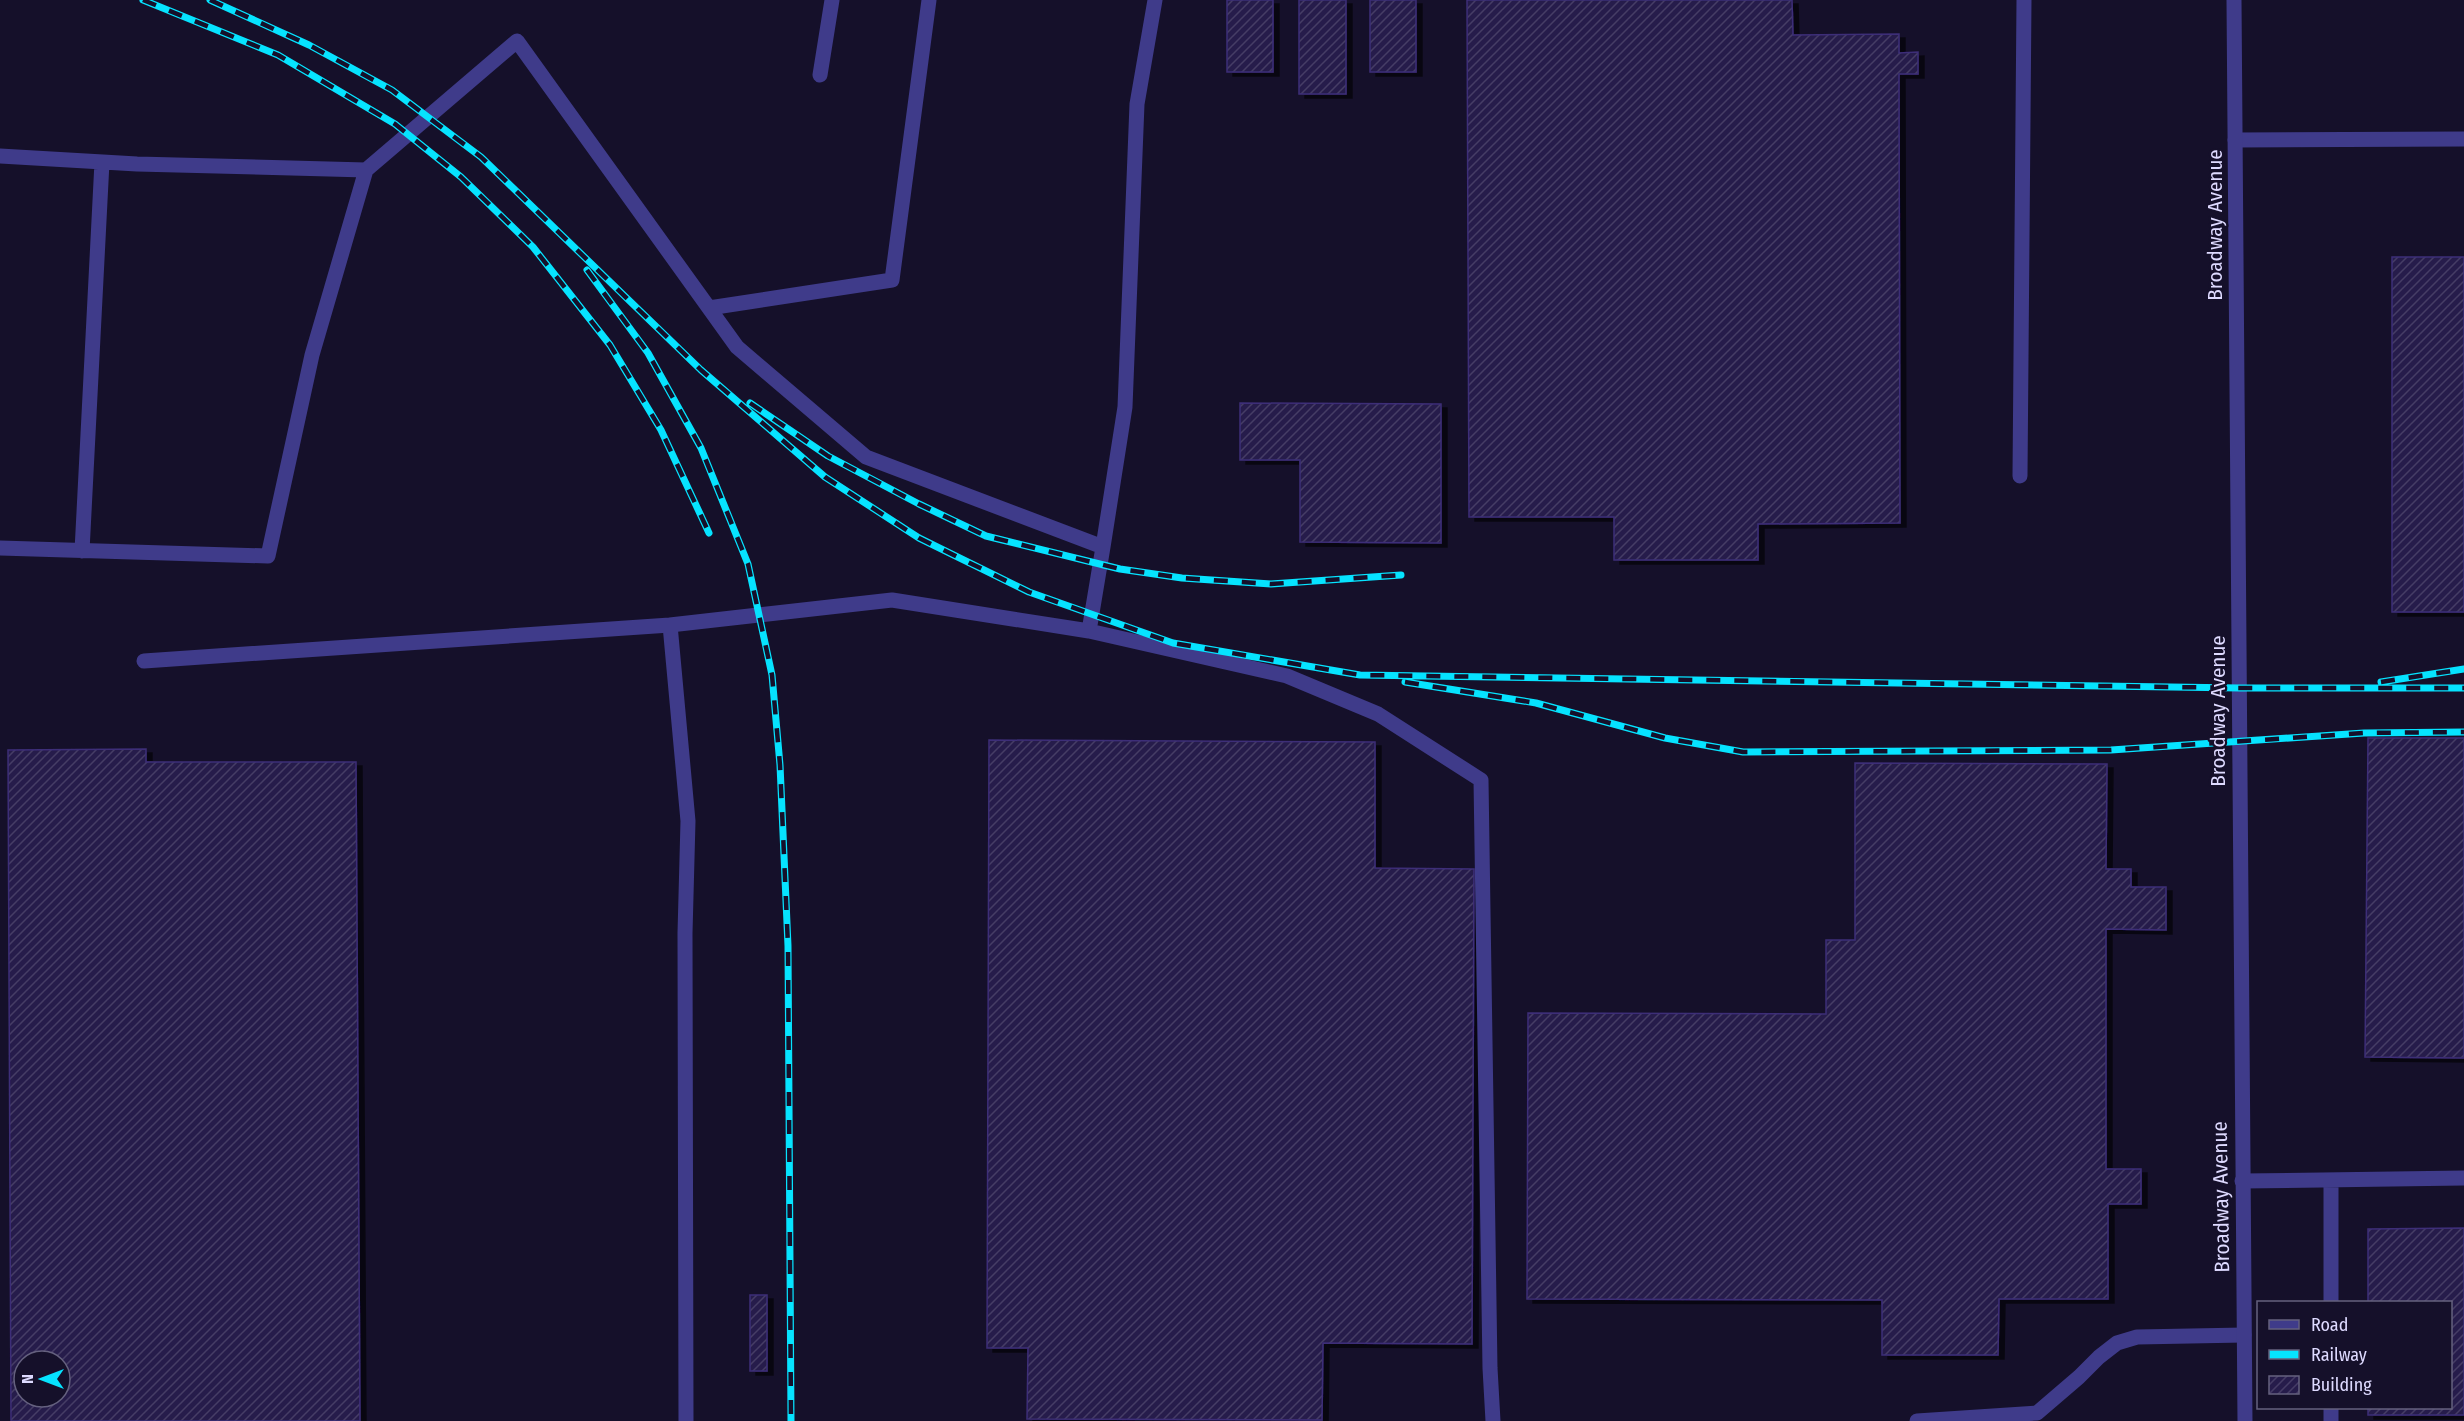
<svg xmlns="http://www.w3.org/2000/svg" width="2464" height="1421" viewBox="0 0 2464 1421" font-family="'Fira Sans Condensed',sans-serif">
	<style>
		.building { fill: url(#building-hatch); stroke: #3d2e78; stroke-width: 1.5; fill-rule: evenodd; filter: url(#shadow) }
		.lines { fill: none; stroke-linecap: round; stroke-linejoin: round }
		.lane { stroke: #3f3b8a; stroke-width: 15 }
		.street { stroke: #3f3b8a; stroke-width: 15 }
		.rail-casing { stroke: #06e3ff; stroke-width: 7 }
		.rail { stroke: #15102a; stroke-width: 4.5; stroke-dasharray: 14; stroke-linecap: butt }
		.labels { text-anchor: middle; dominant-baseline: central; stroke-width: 4.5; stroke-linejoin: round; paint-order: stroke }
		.street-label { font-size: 21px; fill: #dedaff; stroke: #15102a }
	</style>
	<defs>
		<pattern id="building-hatch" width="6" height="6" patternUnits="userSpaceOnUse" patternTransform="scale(1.5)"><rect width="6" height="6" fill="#261c4b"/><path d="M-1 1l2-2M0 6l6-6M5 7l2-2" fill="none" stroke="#453c66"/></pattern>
		<filter id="shadow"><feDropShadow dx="6" dy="4" stdDeviation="0" flood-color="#0009"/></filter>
	</defs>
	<rect width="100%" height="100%" fill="#15102a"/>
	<path class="building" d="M1227,0H1273V72H1227Z
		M1299,0H1346V94H1299Z
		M1370,0H1416V72H1370Z
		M1467,0H1792L1793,35L1899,34V53L1918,52V74H1899L1900,523L1758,524V560H1614V517H1469Z
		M2392,257H2464V612H2392Z
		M1240,403L1441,404V543L1300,542V460H1240Z
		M2368,738H2464V1058L2365,1057Z
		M989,740L1375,742V868L1474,869L1472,1344L1323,1343L1322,1420L1027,1419L1028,1348H987Z
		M146,749V762H356L360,1421H11L8,750ZM24,1361H60V1397H24Z
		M1855,763L2107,764L2106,869H2131V887H2166V930L2106,929V1169H2141V1204H2108V1299H1999L1998,1355H1882V1300L1527,1299L1528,1013L1826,1014V940H1855Z
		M2464,1228V1415H2368V1408H2450V1302H2368V1229Z
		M750,1295H767V1371H750Z"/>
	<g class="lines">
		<path class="lane" d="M820,75L832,0
			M2235,140L2464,139
			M0,156L137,164L366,170
			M709,308L892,280L929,0
			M2020,476L2024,0
			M0,548L268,556L312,355L366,170L517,41L737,347L866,457L1103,547L1125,407L1137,104L1155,0
			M82,551L102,162
			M670,625L892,600L1089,631L1287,676L1378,714L1481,780L1490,1368L1493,1421
			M1089,631L1103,547
			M144,661L670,625L688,821L685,933L686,1421
			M2331,1180V1302
			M2242,1181L2464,1178
			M2331,1408V1421
			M1917,1421L2037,1413L2079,1377L2099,1357L2117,1343L2137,1337L2244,1335"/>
		<path class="street" d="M2234,0L2245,1421"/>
		<g class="rail-casing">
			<path id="rail" d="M143,0L278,55L395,124L461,177L533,247L610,345L661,430L709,533
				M210,0L309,45L392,90L481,157L701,370L825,477L919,538L1029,592L1173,643L1360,675L2240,688H2464
				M587,270L648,353L701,448L748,564L772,675L780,765L788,946L791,1421
				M750,403L828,456L919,504L986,536L1120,569L1182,578L1271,584L1401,575
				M1405,682L1536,703L1665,738L1743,752L2111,750L2364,733L2464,732
				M2381,682L2464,669"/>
		</g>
		<use href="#rail" class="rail"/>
	</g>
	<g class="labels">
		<g class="street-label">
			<text transform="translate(2215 225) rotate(-90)">Broadway Avenue</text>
			<text transform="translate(2218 711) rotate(-90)">Broadway Avenue</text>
			<text transform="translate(2221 1197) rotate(-91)">Broadway Avenue</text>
		</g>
	</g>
	<rect x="2257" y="1301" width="195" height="108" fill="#15102a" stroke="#65617f" stroke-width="1.5"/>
	<rect x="2269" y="1320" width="30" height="9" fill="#3f3b8a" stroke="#65617f" stroke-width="1.5"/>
	<text x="2311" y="1331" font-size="18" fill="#dedaff">Road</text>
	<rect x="2269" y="1350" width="30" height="9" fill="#06e3ff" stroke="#65617f" stroke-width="1.5"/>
	<text x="2311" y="1361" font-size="18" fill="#dedaff">Railway</text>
	<rect x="2269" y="1376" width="30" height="18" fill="url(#building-hatch)" stroke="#65617f" stroke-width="1.5"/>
	<text x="2311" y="1391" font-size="18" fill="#dedaff">Building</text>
	<g transform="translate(42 1379) rotate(270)"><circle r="28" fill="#15102a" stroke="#65617f" stroke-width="1.5"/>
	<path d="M0-4.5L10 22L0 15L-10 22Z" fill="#06e3ff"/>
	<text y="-9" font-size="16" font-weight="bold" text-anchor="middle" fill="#dedaff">N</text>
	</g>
</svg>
